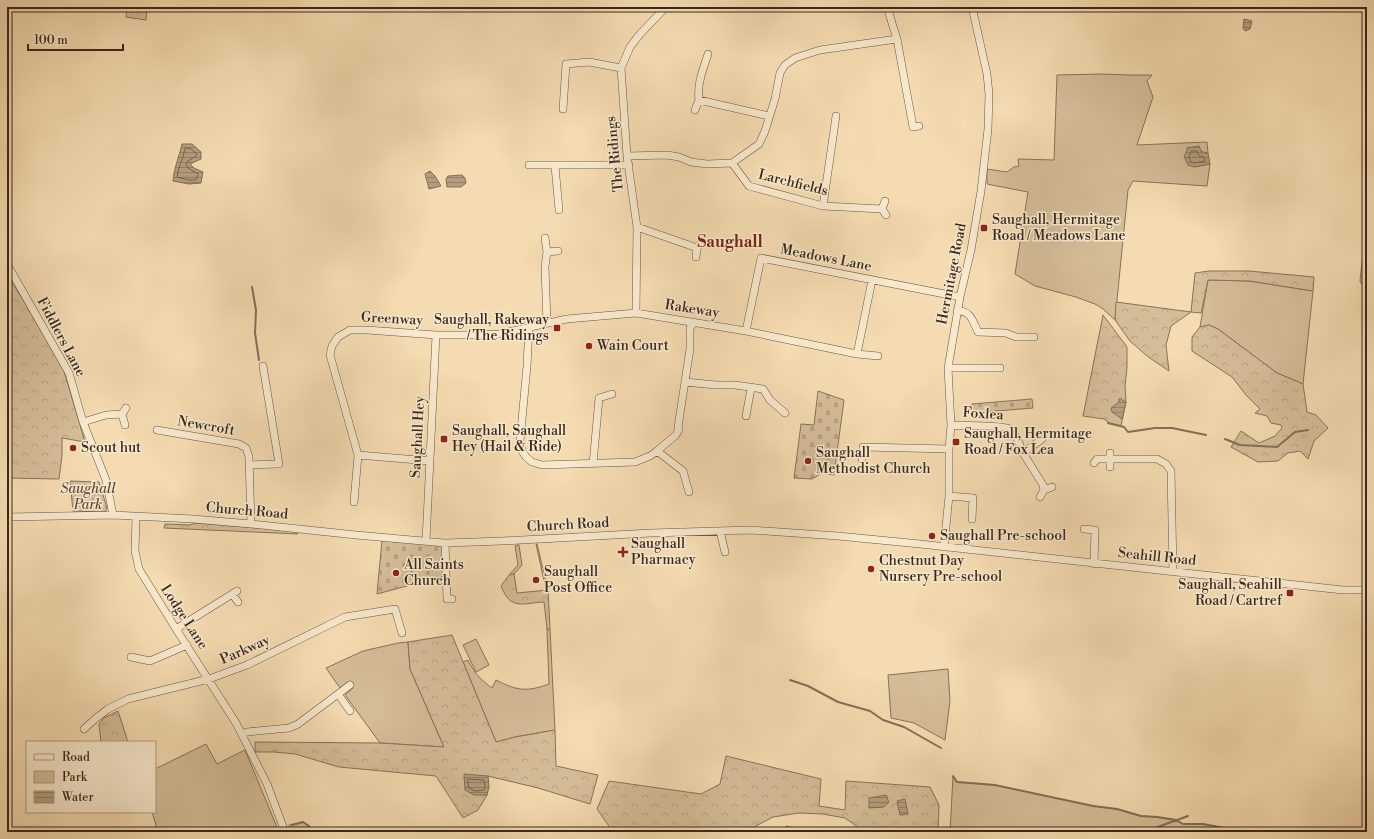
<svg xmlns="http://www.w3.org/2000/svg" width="1374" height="839" viewBox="0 0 1374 839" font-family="'Libre Bodoni',serif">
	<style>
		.green { fill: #d5bd98; stroke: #87725a }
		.forest { fill: url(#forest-crowns); stroke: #87725a }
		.cemetery { fill: url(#cemetery-stones); stroke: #87725a }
		.water { fill: url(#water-rules); stroke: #836f58 }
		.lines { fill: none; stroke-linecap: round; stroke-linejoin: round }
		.shore { stroke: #77634e; stroke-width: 1 }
		.stream { stroke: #836f58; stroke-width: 2 }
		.minor-casing { stroke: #685542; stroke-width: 8 }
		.minor { stroke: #f8e8cc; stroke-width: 7 }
		.poi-dot { fill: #8f2418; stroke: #f8e8cc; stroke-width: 1.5 }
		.labels { text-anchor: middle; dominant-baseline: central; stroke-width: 3; stroke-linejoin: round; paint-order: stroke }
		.street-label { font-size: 14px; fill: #39281d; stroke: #f8e8cc }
		.poi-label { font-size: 14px; fill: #39281d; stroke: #f8e8cc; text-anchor: start }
		.park-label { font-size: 14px; font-style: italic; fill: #604d3c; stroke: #f8e8cc }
		.quarter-label { font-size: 16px; font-weight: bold; fill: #7a1f14; stroke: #f8e8cc }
	</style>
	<defs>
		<pattern id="forest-crowns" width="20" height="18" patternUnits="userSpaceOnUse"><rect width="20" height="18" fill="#d5bd98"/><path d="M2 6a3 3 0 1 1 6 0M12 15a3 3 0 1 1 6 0" fill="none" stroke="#b8a283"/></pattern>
		<pattern id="cemetery-stones" width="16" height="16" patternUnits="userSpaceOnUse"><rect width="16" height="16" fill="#d5bd98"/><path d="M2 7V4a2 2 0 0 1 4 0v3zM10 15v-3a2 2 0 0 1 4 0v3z" fill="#b8a283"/></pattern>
		<pattern id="water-rules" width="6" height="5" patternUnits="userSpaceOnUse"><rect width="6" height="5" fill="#b59e7f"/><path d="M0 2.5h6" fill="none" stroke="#948167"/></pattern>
	</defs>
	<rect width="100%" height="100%" fill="#f5dbb1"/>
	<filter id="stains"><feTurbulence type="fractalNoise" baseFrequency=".005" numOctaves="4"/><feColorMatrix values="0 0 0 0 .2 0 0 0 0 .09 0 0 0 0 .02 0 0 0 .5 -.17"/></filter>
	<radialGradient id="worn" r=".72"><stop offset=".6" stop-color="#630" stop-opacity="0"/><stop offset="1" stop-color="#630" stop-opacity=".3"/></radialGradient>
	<path class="green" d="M1102,74L1129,75H1152L1147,81L1153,97L1137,145L1207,142L1208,153L1187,148L1194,167L1210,164L1207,186L1133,181L1128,190L1115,320L1103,309L1095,304L1076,297L1035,286L1015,274L1028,192L987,184V169L1007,172L1014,167L1019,166L1018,159L1054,160L1057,75Z
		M1367,216V293L1360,281Z
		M1208,280L1250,281L1313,291L1303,384L1277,373L1218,329L1209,325L1200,327Z
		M536,544H537L548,590H546Z
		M518,545H519L522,565L514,574L509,575L518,565L515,546Z
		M547,629H550L555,730L515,737L496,742L463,662L468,660C475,674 480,679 492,688L496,680C517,691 527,692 549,684Z
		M476,639L489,665L476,672L463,645Z
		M408,642L410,669L444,747L380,743L345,695L353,688L348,682L340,688L326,668L363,651L398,643Z
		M948,669L950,701L945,740L914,723L891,718L888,675Z
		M206,744L217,764L245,750L279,832H158L152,812H155V769Z
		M953,776L957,782L995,785L1093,806L1117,809L1141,816L1157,817L1176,820L1183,824H1203L1246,832H950Z"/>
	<path class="forest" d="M127,7H147L146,20L126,17Z
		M1209,271H1249L1314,277L1313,291L1250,281L1208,280L1201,313L1191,312L1171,326L1166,345L1169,371L1147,356L1130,341L1115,320L1116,302L1191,312L1195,273Z
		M7,275L22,298L64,371L85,442L62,438V455L59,479L7,478Z
		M1103,315L1127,347V367L1125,386L1126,402L1121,426L1108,423L1107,421L1104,419L1083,416Z
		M1209,325L1218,329L1277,373L1303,384L1307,412L1316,415L1328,428L1314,441L1308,459L1300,451L1288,453L1278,461L1258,462L1231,447L1241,431L1259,443L1275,436L1282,428L1281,425L1271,423L1267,416L1255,413L1260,409L1246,395L1232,377L1192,351V337L1200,327Z
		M70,481L99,482L107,508L105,512L73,511Z
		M197,523L294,531L298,534L164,528L165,524L189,525Z
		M514,574L517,593L548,590L550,629H547L544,602C522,603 511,611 501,586L509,575Z
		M452,635L496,742L515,737L555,730L556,766L598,775L590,804L538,788L488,776L487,795L478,810L463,818L436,776L339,767L295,754L274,752H255V742L380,743L444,747L410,669L408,642Z
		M118,711L128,742H101L99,724L104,718Z
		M726,756L821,779L819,806L845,810L846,781L930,787L939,805L938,832H865L845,818L823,814L799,813L773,817L754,827L752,832H613L597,809L609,781L701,794L720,784Z
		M303,822L309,826V832H291L289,825Z
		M1317,829L1327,832H1296L1295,831Z"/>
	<path class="cemetery" d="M818,391L844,400L834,475L822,473L812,479L794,478L801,424L814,425Z
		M1032,399L1033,408L972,413V404Z
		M382,540L442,545L444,576L377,594Z"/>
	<path class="water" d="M1244,19L1252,21L1250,29L1245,31L1243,28Z
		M182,144H192L201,152V159L190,164L194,168L203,172L201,183L189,184L173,181C174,168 179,157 182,144Z
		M1199,146L1202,153H1208L1210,164L1194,167L1188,165L1184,156L1187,151V148Z
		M430,171L435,176L441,186L429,189L425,174Z
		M462,175L465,178L466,183L461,187H447L446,179L448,176Z
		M1121,398L1122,400L1126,402L1122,419L1112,412L1111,408L1119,402V399Z
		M464,774L488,776L489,787L487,795H474L465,790Z
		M886,795L889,802L884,807L869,808V798Z
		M905,799L908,814L900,815L897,801Z
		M786,826L802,830L801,832H785Z"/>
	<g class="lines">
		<path class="shore" d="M187,148L191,149L197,154L196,156L188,161L186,164L188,168L198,174L196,180H189L177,177C178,168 183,159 185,149Z
			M1192,151H1197L1199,156L1204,157L1205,161L1194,163L1191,162L1189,157Z
			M468,779L484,780L485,786L484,790L475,791L469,788Z"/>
		<path class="stream" d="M252,287L256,310L255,333L259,360
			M1108,423L1124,427L1128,432L1155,428H1172L1206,435
			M1225,439L1240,445L1277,447L1295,432L1308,430
			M790,680L808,686L838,702L870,711L883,720L904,727L941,748
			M953,776L957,782L995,785L1093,806L1117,809L1141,816L1157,817L1176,820L1183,824H1203L1246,832
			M292,825L303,822L309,826V832
			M1152,829L1188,816
			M1278,832L1283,829L1295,831L1317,829L1327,832"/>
		<g class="minor-casing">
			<path id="minor" d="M887,7L897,39L913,127L919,126
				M708,54C703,70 697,83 699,100L769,116
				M563,109L566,64L589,62L621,68
				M695,110L699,100
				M627,156L667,155L679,157L691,162L707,164L732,163L759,144L765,131L775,99L780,73L785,65L795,58L820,50L897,39
				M732,163L749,186L823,206L882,209L886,215
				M529,165H629
				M555,166L559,210
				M823,206L836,116
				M882,209L885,201
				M637,227L686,244L697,248L701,243
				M545,238L547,252L545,267L547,323
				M547,252L558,251
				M696,257L697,248
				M7,264L69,373L83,422L106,480L113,515
				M957,311C971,310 973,322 978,332L1006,333L1016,337H1034
				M636,313L637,227L627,156L621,68L630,47L640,34L666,7
				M529,327L527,366L520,441L522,451L526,457L532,462L542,465L635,462L650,456L657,451L676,435L679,429L678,427L690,349V328L694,322
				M746,331L761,258L960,297
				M857,354L872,280
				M948,368H1000
				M685,382L716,385H735L763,389L770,400L785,413
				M122,414L125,425
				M746,416L751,388
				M83,422L106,415L122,414L126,408
				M951,425C962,426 1004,425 1010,429C1017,435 1020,445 1023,453L1042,439
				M157,430L239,444L246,448L249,457L251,524
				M657,451L683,471L689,492
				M1023,453L1043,485L1044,490L1040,497
				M1110,453V467
				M358,455L430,461
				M862,459L863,447L949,449
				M1094,463L1097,459H1157L1166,464L1171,471L1173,571
				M593,464L599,398L612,394
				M249,465L279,464L263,366
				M1044,490L1052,487
				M949,496L973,498L972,519
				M354,502L358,455L330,355L332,346L338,337L350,330H367L436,335H474L499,334L567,319L636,313L746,331L857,354L878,356
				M7,517L113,515L193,519L251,524L356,535L445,543L502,541L651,533L750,530L838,536L920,544L1213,576L1343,590H1367
				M136,517L135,551L139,569L176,629L236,723L267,784L285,832
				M1084,529L1095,530L1094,564
				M720,531L725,552
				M426,541L436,335
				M445,543L447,599H452
				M944,547L949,496V449L951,425L948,368L960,297L971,250L981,191L988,129L989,94L987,74L972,7
				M232,594L238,602
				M176,629L237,591
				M131,657L150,661L187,645
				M338,694L350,711
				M84,729L95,719L108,709L128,699L209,679L247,665L345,617L395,609L402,633
				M242,734L247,732L289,728L298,724L350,685"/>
		</g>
		<use href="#minor" class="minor"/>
	</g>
	<g class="poi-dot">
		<rect x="980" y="224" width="8" height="8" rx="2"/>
		<rect x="553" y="324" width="8" height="8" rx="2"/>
		<circle cx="589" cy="346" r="4"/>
		<rect x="440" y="435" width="8" height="8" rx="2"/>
		<rect x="952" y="438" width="8" height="8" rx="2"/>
		<circle cx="73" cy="448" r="4"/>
		<circle cx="808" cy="461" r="4"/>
		<circle cx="932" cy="536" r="4"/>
		<path d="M621 546h4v4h4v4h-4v4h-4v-4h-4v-4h4z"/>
		<circle cx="871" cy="569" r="4"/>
		<circle cx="396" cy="573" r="4"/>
		<circle cx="536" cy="580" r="4"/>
		<rect x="1286" y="589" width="8" height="8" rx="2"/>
	</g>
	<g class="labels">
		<g class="street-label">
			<text transform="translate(615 154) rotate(-96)">The Ridings</text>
			<text transform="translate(793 183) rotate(14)">Larchfields</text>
			<text transform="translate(826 258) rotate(11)">Meadows Lane</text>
			<text transform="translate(952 274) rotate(-79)">Hermitage Road</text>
			<text transform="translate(692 309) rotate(9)">Rakeway</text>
			<text transform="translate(392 319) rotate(3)">Greenway</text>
			<text transform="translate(61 337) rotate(62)">Fiddlers Lane</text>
			<text transform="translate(983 414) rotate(4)">Foxlea</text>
			<text transform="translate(206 426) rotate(10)">Newcroft</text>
			<text transform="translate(418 437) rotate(-87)">Saughall Hey</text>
			<text transform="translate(247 511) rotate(5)">Church Road</text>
			<text transform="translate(568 525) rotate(-3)">Church Road</text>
			<text transform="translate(1157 557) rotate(6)">Seahill Road</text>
			<text transform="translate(184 617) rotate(57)">Lodge Lane</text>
			<text transform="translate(245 650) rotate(-24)">Parkway</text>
		</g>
		<g class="poi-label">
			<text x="992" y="220">Saughall, Hermitage<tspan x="992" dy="16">Road / Meadows Lane</tspan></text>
			<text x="549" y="320" text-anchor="end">Saughall, Rakeway<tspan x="549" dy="16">/ The Ridings</tspan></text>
			<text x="597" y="346">Wain Court</text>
			<text x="452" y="431">Saughall, Saughall<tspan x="452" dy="16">Hey (Hail &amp; Ride)</tspan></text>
			<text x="964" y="434">Saughall, Hermitage<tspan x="964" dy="16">Road / Fox Lea</tspan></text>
			<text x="81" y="448">Scout hut</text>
			<text x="816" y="453">Saughall<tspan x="816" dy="16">Methodist Church</tspan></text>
			<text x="940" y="536">Saughall Pre-school</text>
			<text x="631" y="544">Saughall<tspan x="631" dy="16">Pharmacy</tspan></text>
			<text x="879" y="561">Chestnut Day<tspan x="879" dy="16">Nursery Pre-school</tspan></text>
			<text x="404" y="565">All Saints<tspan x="404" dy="16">Church</tspan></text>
			<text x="544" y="572">Saughall<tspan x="544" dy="16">Post Office</tspan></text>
			<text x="1282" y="585" text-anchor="end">Saughall, Seahill<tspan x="1282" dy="16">Road / Cartref</tspan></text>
		</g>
		<g class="park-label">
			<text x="88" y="489">Saughall<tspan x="88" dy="16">Park</tspan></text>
		</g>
		<g class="quarter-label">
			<text x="730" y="242">Saughall</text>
		</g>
	</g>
	<rect width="1374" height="839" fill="none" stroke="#f5dbb1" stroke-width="24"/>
	<rect x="8" y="8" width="1358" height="823" fill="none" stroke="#39281d" stroke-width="2"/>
	<rect x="12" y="12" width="1350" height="815" fill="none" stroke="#39281d"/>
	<rect x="26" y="741" width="130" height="72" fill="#f8e8cc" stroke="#ac9b86"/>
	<rect x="34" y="754" width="20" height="6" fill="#f8e8cc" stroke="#ac9b86"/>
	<text x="62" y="761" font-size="12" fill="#39281d">Road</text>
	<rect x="34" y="771" width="20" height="12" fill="#d5bd98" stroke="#ac9b86"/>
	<text x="62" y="781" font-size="12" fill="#39281d">Park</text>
	<rect x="34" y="791" width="20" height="12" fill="url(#water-rules)" stroke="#ac9b86"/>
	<text x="62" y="801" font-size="12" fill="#39281d">Water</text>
	<path d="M28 44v6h95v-6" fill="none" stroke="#39281d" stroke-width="2"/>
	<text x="34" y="44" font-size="12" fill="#39281d" stroke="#f8e8cc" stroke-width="3" paint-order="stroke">100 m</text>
	<rect width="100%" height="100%" filter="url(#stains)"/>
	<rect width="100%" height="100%" fill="url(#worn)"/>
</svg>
